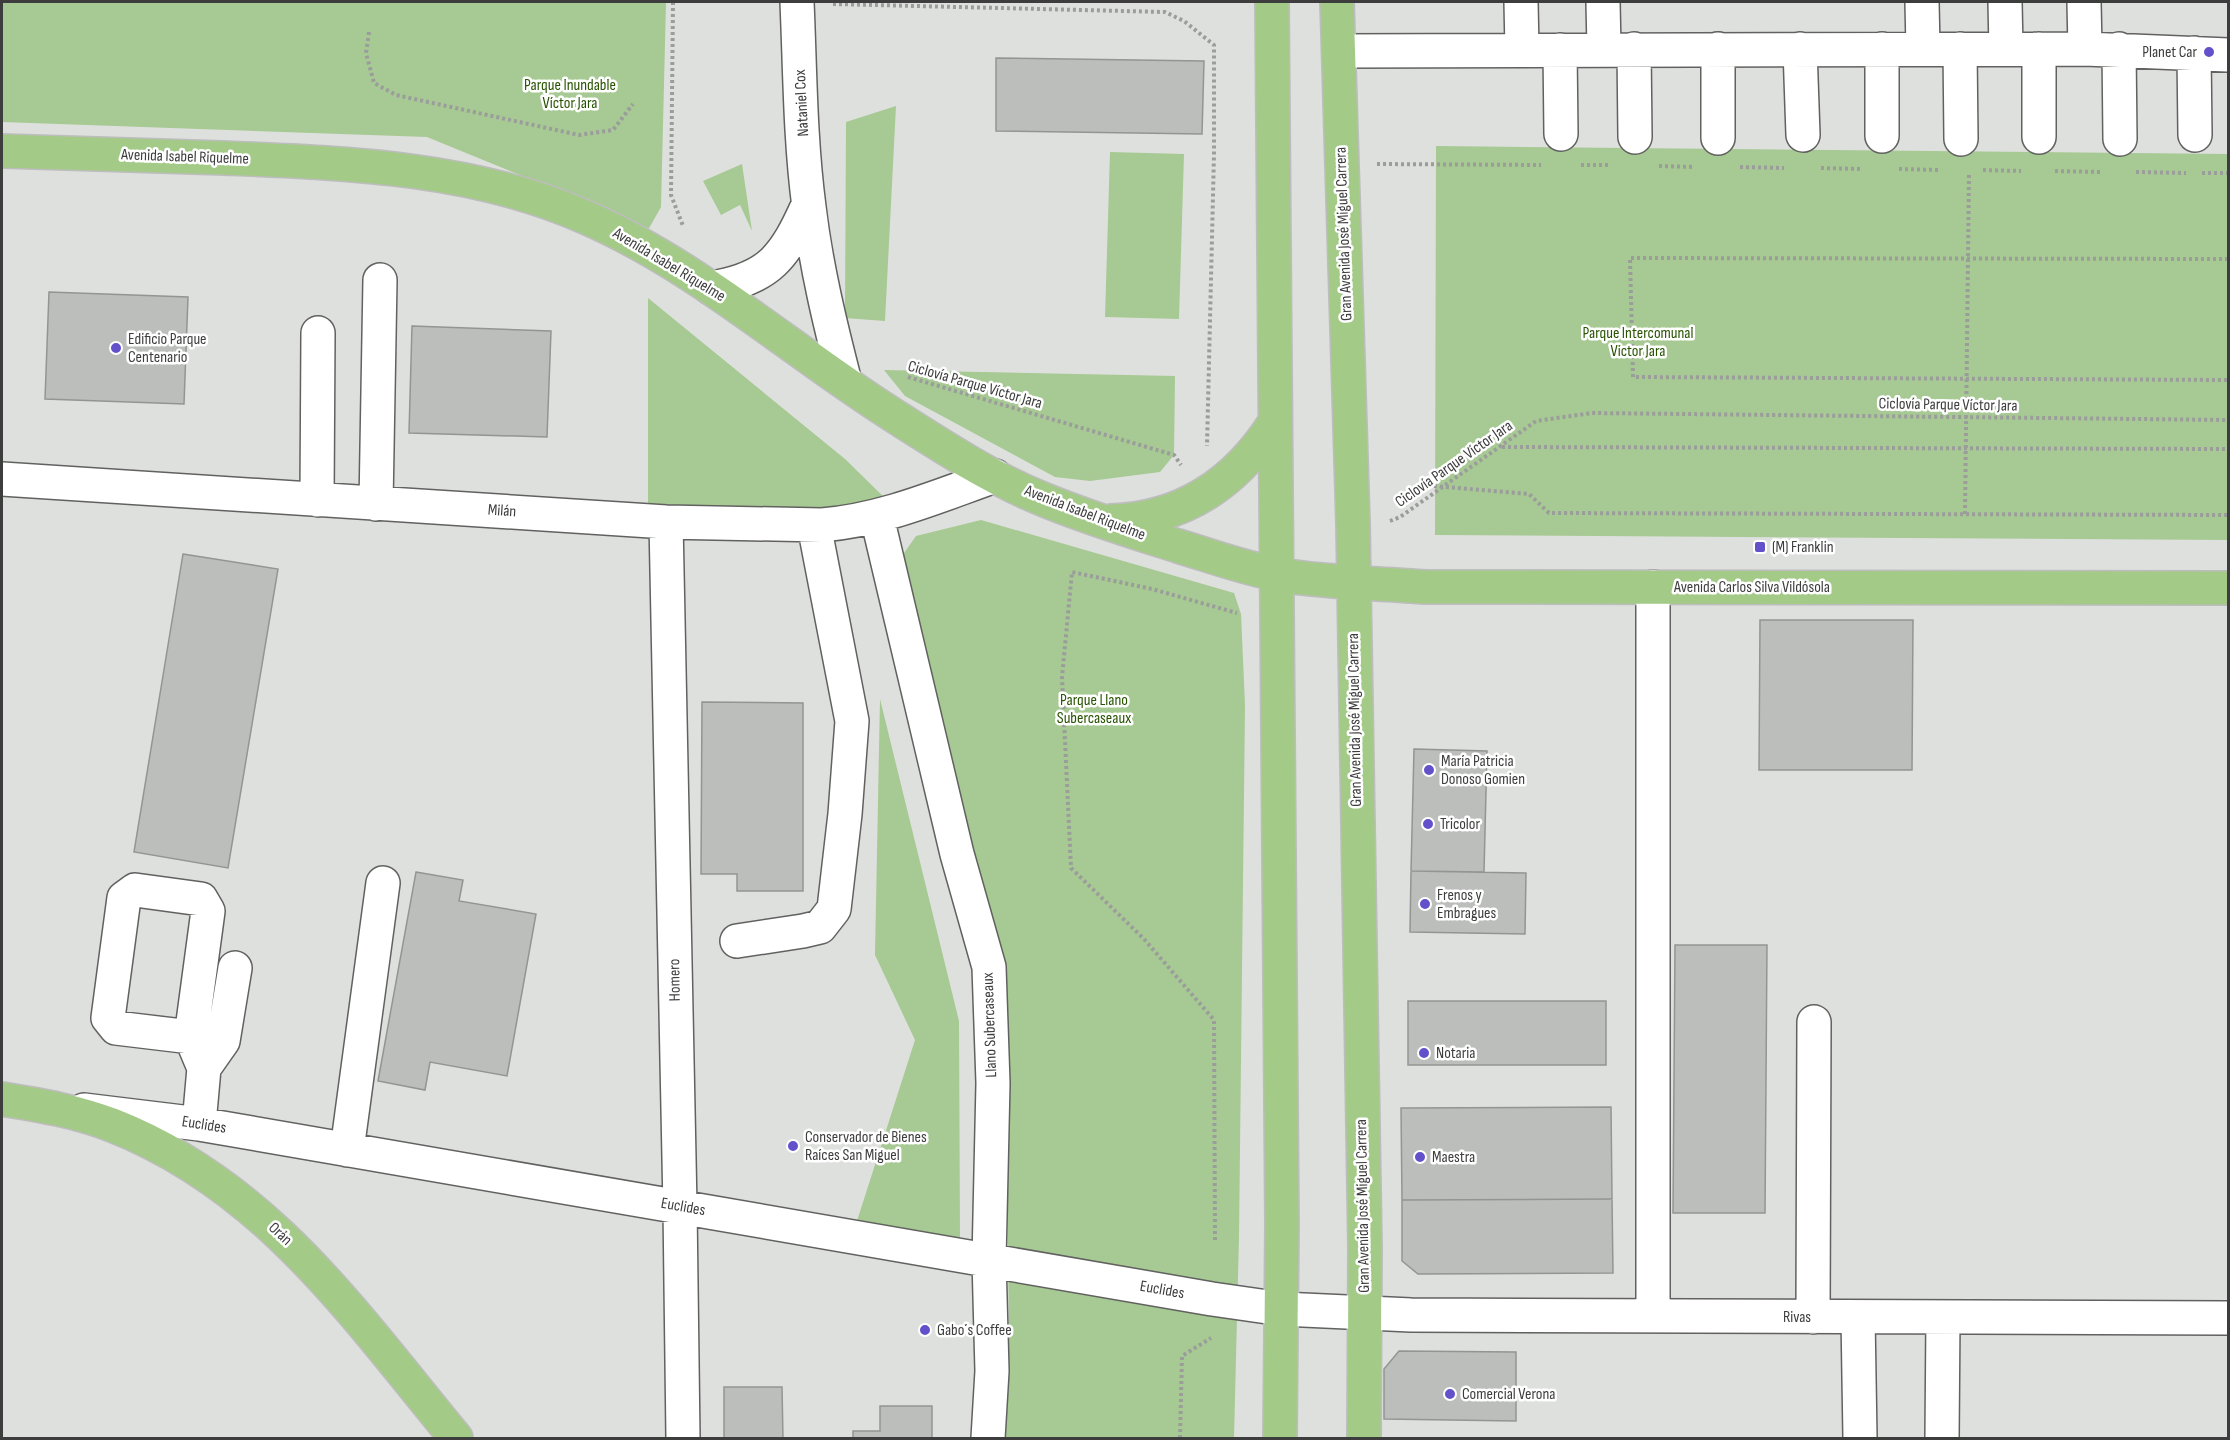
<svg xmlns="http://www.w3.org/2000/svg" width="2230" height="1440" viewBox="0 0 2230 1440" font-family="'Sofia Sans Condensed',sans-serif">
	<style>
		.green { fill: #a7c993 }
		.building { fill: #bcbebb; stroke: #939593; stroke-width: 1.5 }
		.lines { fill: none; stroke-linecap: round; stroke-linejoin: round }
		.minor-casing { stroke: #616260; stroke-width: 36 }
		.major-casing { stroke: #bdbdbd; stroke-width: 36 }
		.path { stroke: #9b9d9b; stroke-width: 4; stroke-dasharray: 3 3; stroke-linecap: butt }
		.minor { stroke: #fff; stroke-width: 33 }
		.major { stroke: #a3ca87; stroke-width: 33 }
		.poi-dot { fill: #6251ca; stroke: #fff; stroke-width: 2 }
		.labels { text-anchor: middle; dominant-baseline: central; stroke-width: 5; stroke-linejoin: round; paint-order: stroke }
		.poi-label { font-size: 16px; fill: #3c3d3c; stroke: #fff; text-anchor: start }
		.park-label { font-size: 16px; fill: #285300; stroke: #fff }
		.street-label { font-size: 16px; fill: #3c3d3c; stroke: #fff }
	</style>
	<rect width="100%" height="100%" fill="#dee0dd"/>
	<path class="green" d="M2,2H666L661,207L648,230L603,209L427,137L2,122Z
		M896,106L885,321L845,318L846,122Z
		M1436,146L2228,154V540L1435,535Z
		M1110,152L1184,154L1179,319L1105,317Z
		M742,164L752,231L740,205L721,215L703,181Z
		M648,298L845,459L892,505L848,517L648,510Z
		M884,370L1175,376L1174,455L1160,472L1090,481L1055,477L905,396Z
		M981,520L1234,593L1241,614L1245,705L1239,1237L1234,1438H1003L1009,1325L1004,975L902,556L916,536Z
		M880,699L959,1021L960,1240L856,1224L915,1040L875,955Z"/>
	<path class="building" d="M996,58L1204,61L1202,134L996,131Z
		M49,292L188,297L184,404L45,399Z
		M412,326L551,331L547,437L409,433Z
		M183,554L278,569L228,868L134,852Z
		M1760,620H1913L1912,770H1759Z
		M702,702L803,703V891H737V874H701Z
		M1414,749L1487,751L1484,872L1411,871Z
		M1411,871L1526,873L1525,934L1410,932Z
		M416,872L463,880L459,901L536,914L507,1076L430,1062L425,1090L378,1081Z
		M1675,945H1767L1765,1213H1673Z
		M1408,1001H1606V1065H1408Z
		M1611,1107L1612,1199L1402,1200L1401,1108Z
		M1612,1199L1613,1273L1418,1274L1402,1261V1200Z
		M1399,1351L1516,1352V1421L1384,1419V1369Z
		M724,1387H782L783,1438H724Z
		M880,1406H932V1438H853V1431H880Z"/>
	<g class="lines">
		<g class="minor-casing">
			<path id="minor" d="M797,2C800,70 800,139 809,207C816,266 830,324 845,382
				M1521,2L1522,50
				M1603,2L1604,49
				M1922,2L1923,49
				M2005,2L2006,49
				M2084,2L2085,49
				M1634,49L1635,137
				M1718,49V138
				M1800,49L1803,135
				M1882,49V136
				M1960,49L1961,139
				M2119,49L2120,139
				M1560,50L1561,134
				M1339,51L2085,49L2228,55
				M2194,53L2195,135
				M2039,137V49
				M711,288C770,279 785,256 808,205
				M2,479L666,522L822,525C883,520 938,496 995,476
				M317,500L318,333
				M376,504L380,280
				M877,517L957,854L989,967L993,1083L989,1260L992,1371L988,1438
				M666,522L680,1207L683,1438
				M1653,587V1316
				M737,941L803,931L820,927L834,909L845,814L852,721L814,525
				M191,1037L116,1028L108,1018L124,898L135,890L201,899L208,911L191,1037L204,1068L199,1124
				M204,1068L223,1041L235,968
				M84,1110L199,1124L1212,1299L1282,1309L1411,1315L2228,1318
				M347,1150L383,883
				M1813,1317L1814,1022
				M1858,1317L1860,1438
				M1942,1438L1943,1317"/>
		</g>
		<g class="major-casing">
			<path id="major" d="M1272,2L1282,1224L1280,1438
				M1337,2L1353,524L1365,1248L1364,1438
				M2,151C76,153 150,156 224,158C345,163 472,167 585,217C698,266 790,350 893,415C940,445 989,477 1040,498C1085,517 1131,531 1178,546C1211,556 1246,569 1281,575C1329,583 1377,583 1426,587L2228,588
				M1111,521C1184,519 1237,482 1275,422
				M2,1099C39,1105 76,1111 112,1125C267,1186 354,1315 456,1438"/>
		</g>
		<path class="path" d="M673,2L671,195L683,226
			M833,4L1165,12L1184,21L1214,45V154L1207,446
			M369,32L366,53L374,83L396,95L579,135L613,130L633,104
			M1377,164L1541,165
			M1581,165H1610
			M1659,166L1694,167
			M1740,167L1784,168
			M1821,168L1862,169
			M1899,169L1940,170
			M1983,170L2021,171
			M2055,171L2102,172
			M2136,172L2186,173
			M2202,173H2228
			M2228,259L1630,258L1633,377L2228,380
			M908,377L1174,455L1181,465
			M1502,447L2228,449
			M1434,486L1529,494L1549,513L2228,515
			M1965,514L1969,173
			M1390,521L1400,517L1536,421L1592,413L2228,420
			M1215,1240L1214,1020L1144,939L1071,868L1062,677L1072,572L1152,589L1237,613
			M1180,1438L1182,1356L1211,1338"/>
		<use href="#minor" class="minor"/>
		<use href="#major" class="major"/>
	</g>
	<g class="poi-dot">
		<circle cx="2209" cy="52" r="6"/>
		<circle cx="116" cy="348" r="6"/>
		<rect x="1754" y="541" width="12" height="12" rx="3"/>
		<circle cx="1429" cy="770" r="6"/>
		<circle cx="1428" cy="824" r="6"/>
		<circle cx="1425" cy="904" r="6"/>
		<circle cx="1424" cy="1053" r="6"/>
		<circle cx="793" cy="1146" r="6"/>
		<circle cx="1420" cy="1157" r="6"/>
		<circle cx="925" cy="1330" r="6"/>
		<circle cx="1450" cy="1394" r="6"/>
	</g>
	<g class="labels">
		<g class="poi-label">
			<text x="2197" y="52" text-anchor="end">Planet Car</text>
			<text x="128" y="339">Edificio Parque<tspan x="128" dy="18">Centenario</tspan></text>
			<text x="1772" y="547">(M) Franklin</text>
			<text x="1441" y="761">María Patricia<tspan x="1441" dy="18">Donoso Gomien</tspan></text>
			<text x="1440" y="824">Tricolor</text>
			<text x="1437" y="895">Frenos y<tspan x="1437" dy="18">Embragues</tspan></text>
			<text x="1436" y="1053">Notaria</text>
			<text x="805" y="1137">Conservador de Bienes<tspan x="805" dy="18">Raíces San Miguel</tspan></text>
			<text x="1432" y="1157">Maestra</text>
			<text x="937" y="1330">Gabo´s Coffee</text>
			<text x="1462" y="1394">Comercial Verona</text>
		</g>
		<g class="park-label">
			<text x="570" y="85">Parque Inundable<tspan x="570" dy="18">Víctor Jara</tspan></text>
			<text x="1638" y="333">Parque Intercomunal<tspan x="1638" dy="18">Victor Jara</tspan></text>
			<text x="1094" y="700">Parque Llano<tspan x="1094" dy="18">Subercaseaux</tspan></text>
		</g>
		<g class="street-label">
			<text transform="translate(802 103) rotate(-93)">Nataniel Cox</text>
			<text transform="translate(185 157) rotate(2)">Avenida Isabel Riquelme</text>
			<text transform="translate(1344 234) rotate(-92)">Gran Avenida José Miguel Carrera</text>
			<text transform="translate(669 265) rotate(31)">Avenida Isabel Riquelme</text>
			<text transform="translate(975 385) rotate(16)">Ciclovía Parque Víctor Jara</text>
			<text transform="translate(1948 405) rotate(1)">Ciclovía Parque Víctor Jara</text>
			<text transform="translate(1454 464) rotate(-35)">Ciclovía Parque Víctor Jara</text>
			<text transform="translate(502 511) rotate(4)">Milán</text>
			<text transform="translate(1085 513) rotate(21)">Avenida Isabel Riquelme</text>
			<text x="1752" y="587">Avenida Carlos Silva Vildósola</text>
			<text transform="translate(1355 720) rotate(-91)">Gran Avenida José Miguel Carrera</text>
			<text transform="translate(675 980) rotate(-91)">Homero</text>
			<text transform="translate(990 1025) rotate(-92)">Llano Subercaseaux</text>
			<text transform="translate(204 1125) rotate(9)">Euclides</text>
			<text transform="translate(1363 1206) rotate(-91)">Gran Avenida José Miguel Carrera</text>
			<text transform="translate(683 1207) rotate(10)">Euclides</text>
			<text transform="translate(280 1234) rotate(43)">Orán</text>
			<text transform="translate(1162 1290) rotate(10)">Euclides</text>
			<text x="1797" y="1317">Rivas</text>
		</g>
	</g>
	<rect width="2230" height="1440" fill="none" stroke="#3c3d3c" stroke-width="6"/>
</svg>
